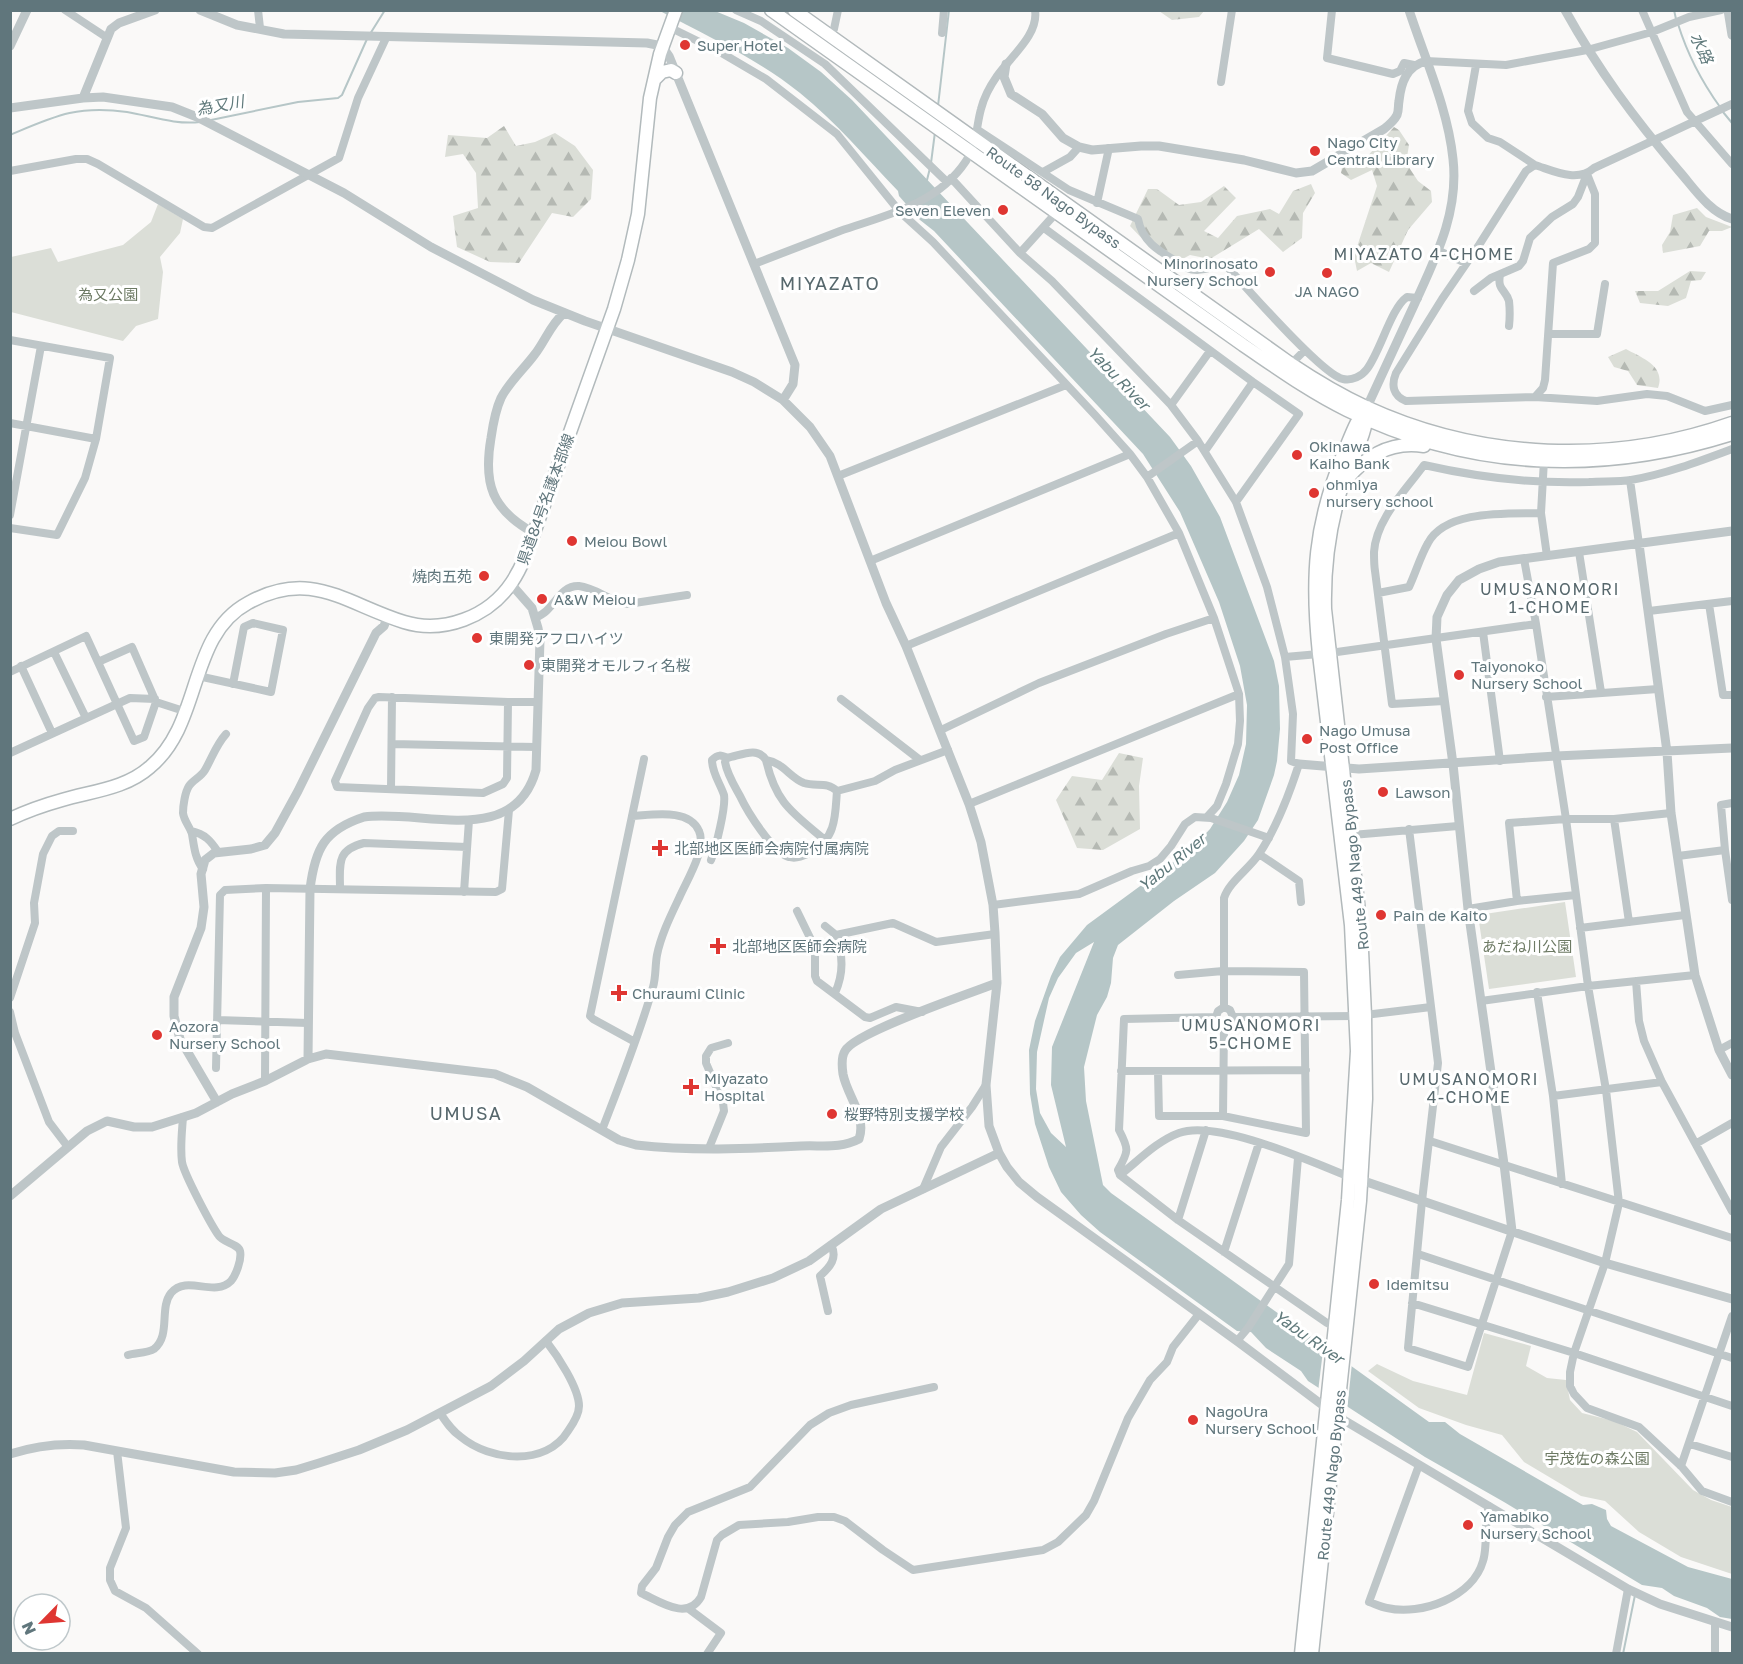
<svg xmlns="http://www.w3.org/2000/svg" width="1743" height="1664" viewBox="0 0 1743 1664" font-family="'Golos Text','Noto Sans JP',sans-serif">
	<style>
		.forest { fill: url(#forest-firs) }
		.park { fill: #dbded7 }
		.water { fill: #b6c6c7; fill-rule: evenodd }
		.pier { fill: #faf9f8 }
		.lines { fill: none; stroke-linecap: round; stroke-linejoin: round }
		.stream { stroke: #b6c6c7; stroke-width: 2 }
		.primary-casing { stroke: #b2babc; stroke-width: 15 }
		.trunk-casing { stroke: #b2b9bb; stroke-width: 15 }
		.minor { stroke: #bec6c8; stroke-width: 8 }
		.tertiary { stroke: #bec6c8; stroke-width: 9 }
		.primary { stroke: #fff; stroke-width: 12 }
		.trunk { stroke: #fff; stroke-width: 12 }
		.poi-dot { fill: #df3632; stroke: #fff; stroke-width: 2 }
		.labels { text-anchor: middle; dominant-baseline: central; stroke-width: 6; stroke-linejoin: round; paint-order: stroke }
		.poi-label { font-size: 15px; fill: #60767c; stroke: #fff; text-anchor: start }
		.street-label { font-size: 15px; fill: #60767c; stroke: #fff }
		.park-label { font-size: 15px; fill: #6d7a64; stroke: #fff }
		.water-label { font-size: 16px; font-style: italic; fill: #607a7c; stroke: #fff }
		.neighbourhood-label { font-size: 16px; letter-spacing: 1.5px; fill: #57686d; stroke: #fff }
		.quarter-label { font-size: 18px; letter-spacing: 1.5px; fill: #57686d; stroke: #fff }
	</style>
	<defs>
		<pattern id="forest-firs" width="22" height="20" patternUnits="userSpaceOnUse" patternTransform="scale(1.5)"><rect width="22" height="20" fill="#dbded7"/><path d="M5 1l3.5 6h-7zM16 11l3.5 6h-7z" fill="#b5b9b3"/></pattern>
	</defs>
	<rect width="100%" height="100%" fill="#faf9f8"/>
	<path class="forest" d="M1159,11H1204L1199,17L1172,20Z
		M504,126L516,146L535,142L555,133L575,146L593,170L591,199L573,217L552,213L519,263L490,262L457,247L453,216L478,208L476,173L463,154L445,157L448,135L487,138Z
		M1394,127L1399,130L1409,145L1406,163L1418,181L1431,191L1432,202L1408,230L1389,272L1371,263L1357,271L1354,256L1377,186L1372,170L1351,180L1341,173L1342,167L1364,160Z
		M1311,184L1315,193L1303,213L1302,238L1283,252L1259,229L1210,259L1190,255L1175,263L1151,248L1130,226L1148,189H1157L1179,205L1201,202L1224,186L1236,198L1204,231L1218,238L1237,216L1270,209L1279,214L1293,191Z
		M1697,208L1706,217L1732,227L1722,231H1709L1700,246L1663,253L1662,245L1670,232L1673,215Z
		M1690,271L1706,272L1701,280L1691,281L1686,298L1668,306L1640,303L1635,291H1658Z
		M1626,349C1642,358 1666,366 1658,388L1637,385L1628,371L1614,367L1608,357Z
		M1119,753L1143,758L1139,786L1140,829L1103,850L1077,848L1056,800L1072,776L1102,780Z"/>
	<path class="park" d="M158,204L183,219L180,233L160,257L163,272L158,319L136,326L123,341L11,312V257L51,248L58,262L123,245L151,222Z
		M1565,902L1576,977L1489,989L1478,915Z
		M1484,1333L1531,1346L1526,1366L1547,1378L1566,1380L1570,1400L1582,1413L1614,1421L1637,1432L1693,1490L1711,1500L1732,1507V1574L1681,1557L1639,1532L1605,1501L1581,1496L1524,1462L1502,1435L1466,1425L1419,1408L1368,1371L1377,1364L1413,1381L1467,1395Z"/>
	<path class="water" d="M660,11H715L744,23L788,48L821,72L852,100L1170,437L1191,466L1220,517L1274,661L1279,686L1280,729L1277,761L1274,775L1258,820L1244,841L1215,873L1174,901L1118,945L1113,958L1111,983L1107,997L1097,1015L1084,1067L1086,1101L1103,1185L1111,1193L1429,1422H1445L1460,1434L1583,1505L1592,1504L1606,1510L1607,1519L1611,1526L1688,1567L1732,1579V1619L1720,1617L1707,1608L1674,1596L1662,1588L1642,1585L1504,1502L1425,1457L1308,1381L1301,1371L1266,1348L1251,1332L1237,1331L1100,1232L1081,1215L1061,1192L1049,1167L1035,1124L1030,1094L1029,1050L1035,1021L1051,976L1060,957L1087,925L1192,848L1210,829L1227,802L1239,775L1246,744L1247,705L1240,666L1219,602L1180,512L1143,454L934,231L920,220L899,196L898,191C866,158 836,122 800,93C758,59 707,36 660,11ZM1094,942L1052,1047L1051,1085L1066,1147L1051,1133L1040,1113L1036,1089L1037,1052L1049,998L1058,978L1076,953Z"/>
	<path class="pier" d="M1324,1342L1352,1363L1347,1411L1318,1392Z"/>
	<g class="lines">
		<path class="stream" d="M1674,10L1676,19
			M1678,24C1687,53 1702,82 1720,107
			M370,34L385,10
			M938,106L949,10
			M1723,112L1732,123
			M211,120L298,102L338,98L342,95L367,39
			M10,135C55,116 77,105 127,112C151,116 175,125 200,122
			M931,163L935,132
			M927,180L930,168
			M1623,1654L1635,1595"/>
		<g class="primary-casing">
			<path id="primary" d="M654,80L662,72L671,70L676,73
				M10,819C27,811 44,805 62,800C92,791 125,789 150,767C203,723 187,636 248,603C311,568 346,604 404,622C443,634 489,617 512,582C522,567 528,550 534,533L614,309L628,260L638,214L650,98L660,54L676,10"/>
		</g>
		<g class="trunk-casing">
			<path id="trunk" d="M771,10L1243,345C1277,368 1310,392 1347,410C1471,471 1602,475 1732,434
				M794,10L1291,364C1315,380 1340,395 1366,407C1481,460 1613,465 1732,423
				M1348,478C1368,454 1393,441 1424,446
				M1301,1654L1348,1200L1357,1051L1351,925L1319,654C1311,577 1314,525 1344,452C1351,436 1356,420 1367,407
				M1312,1654L1360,1201L1366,1099L1365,1015L1361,929L1325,609C1324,566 1329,527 1342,486C1350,462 1369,431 1367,407"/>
		</g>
		<path class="minor" d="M65,10L106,37
			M258,10L260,28
			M736,10L761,21L825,64L947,182
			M1332,10L1327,58L1393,74L1400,71L1404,63L1414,65
			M1642,10L1687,112L1732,164
			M669,27L720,52L766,79L837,134L900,212L933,242L1095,415L1130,454L1147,477L1179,533L1214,618L1239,694L1240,721L1238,744L1226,784L1217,806L1207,817
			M942,33L944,10
			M829,35L834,29L838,10
			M1426,61L1506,65L1587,50L1652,32L1689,17L1721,10
			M1476,65L1468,111L1472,123L1488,138L1500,142L1535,165
			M1221,82L1232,10
			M1732,104L1594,168C1577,183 1554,171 1535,165L1526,171L1479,245L1442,299L1396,373C1391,385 1393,396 1406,401L1535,397L1597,401L1647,394L1667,396L1705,411L1732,405
			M978,130L1069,190L1138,219C1143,246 1166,254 1187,268C1199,273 1213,267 1224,263C1243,284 1322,375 1343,379C1352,381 1362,376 1367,369C1381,350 1391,308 1407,297L1418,298
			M10,171L76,159H87L98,164L204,227L212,228L339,158L358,98L386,38
			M1043,172L1070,157L1079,147
			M951,178L1020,253L1052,281L1171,405L1198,441L1236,502L1267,587L1285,657L1293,714L1291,761L1299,764C1289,795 1277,827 1259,854C1249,869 1229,882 1224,898V1007
			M1097,203L1109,148
			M1044,228L1253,382L1299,414L1236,502
			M1439,251L1466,263
			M1020,253L1057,212
			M754,264C783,253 812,242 840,231C886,215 937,205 966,161C977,145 976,127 981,109C984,97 990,86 997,76C1010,57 1039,35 1035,10
			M1500,275C1497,290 1506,290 1509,301C1510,310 1510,317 1509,326
			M1474,291L1491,278L1519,266L1523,261L1530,238L1552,217L1573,204L1578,197L1587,174
			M1549,334H1597L1605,284
			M10,340L110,358L96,439L85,478L57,535L10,528
			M1291,364L1305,350
			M1535,397L1543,388L1545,380L1553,263L1589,249L1595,243V194L1587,174
			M1171,405L1210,351
			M10,423L96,439
			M1205,451L1253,382
			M1544,460L1541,513L1547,556
			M838,476L1066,385
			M1147,477L1198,441
			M1630,480L1639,544
			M10,515L41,346
			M1579,552L1601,692
			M1524,559L1536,624L1566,819L1588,986L1606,1090L1619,1203L1605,1263L1574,1353L1570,1372V1386L1574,1394L1587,1408L1639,1427L1681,1466L1702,1491L1732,1502
			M870,561L1130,454
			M1378,593L1409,587C1416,572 1420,557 1428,543C1446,509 1509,514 1541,513
			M1709,604L1723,695H1732
			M1649,611L1732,601
			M536,617C554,612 558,585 579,586C597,588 610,602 628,604L687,595
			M1483,632L1500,761
			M906,646L1179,533
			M54,652L86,718
			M1330,653L1536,624
			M1285,657L1319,654
			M21,666L52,733
			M10,672L86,636L134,741L144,737L156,702L132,647L98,662
			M198,676L271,692L283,630L253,623L244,627L233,684
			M379,697L508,702L507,778L503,784L483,793L337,787L335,781L368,708L375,698Z
			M1546,697L1658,689
			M841,699L920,760
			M1444,701L1392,704L1375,571C1374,565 1374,558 1374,552C1376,519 1406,490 1424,465C1481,478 1532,484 1589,482C1603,481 1618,482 1631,480C1666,474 1700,461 1732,449
			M156,702L187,712
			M508,702H538
			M941,730L1039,683L1166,634L1214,618
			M392,744L536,747
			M10,753L130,698L155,699
			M766,760C776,804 793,813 825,840
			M391,789L392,697
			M837,791C836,802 836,817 832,828C829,838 820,847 811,852C805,856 796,859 789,857C773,853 747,811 740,796C734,785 727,774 725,762L727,758C742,755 757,746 766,760C784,763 789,777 804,783C816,787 827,781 837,791L875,781L895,770L948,750
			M1732,803L1721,805L1725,850L1732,900
			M969,804L1239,694
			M1614,819L1629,922
			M1409,829L1438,1063L1422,1201L1408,1348L1468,1367L1512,1231
			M191,831C205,834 211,841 218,852
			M1352,835L1458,826
			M1259,854L1299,881L1301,902
			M1678,856L1725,850
			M711,860C716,847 726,807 724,795C720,783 712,773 712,760C718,754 721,755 727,758
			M203,869C195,859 194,846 192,834C190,827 184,821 183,813C183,806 185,792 189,786C193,780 201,777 205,770C212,758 216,745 226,734
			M340,889C340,864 336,850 364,843L467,847
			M464,892L469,820
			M1517,901L1509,823L1566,819H1614L1671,813
			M993,905L1079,894L1132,871L1149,866L1160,859L1171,846L1185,824L1195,817L1211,818L1269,838
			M1468,909L1517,901L1576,895
			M797,911L815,948V976L817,981L865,1017L870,1018L896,1007L922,1012
			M825,926L836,935L893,923L936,942L995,934
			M1580,928L1685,915
			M1636,981L1639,1021L1644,1041L1662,1082L1732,1211
			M1537,992L1553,1096L1562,1184
			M835,993C844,973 843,955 836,935
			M10,998L35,923L34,903L43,854L52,836L59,831H73
			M1481,1001L1588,986L1695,975
			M10,1012L15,1033L49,1122L68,1147
			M1365,1015L1431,1007
			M1233,1017L1356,1016
			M217,1020L308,1023
			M635,1042L593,1019L590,1016L644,759
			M1719,1050L1732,1043
			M216,1068L220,895L225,890L266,888L496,892L502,889L509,810
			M1121,1071L1306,1070
			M1158,1072L1159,1116H1223L1306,1133L1304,972L1223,971L1178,975
			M265,1081L266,888
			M1553,1096L1662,1082
			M1223,1116L1224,1026L1218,1023L1216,1017L1218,1011L1224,1007L1230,1010L1233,1017L1230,1023L1224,1026
			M602,1130C620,1083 639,1036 653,987C656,977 655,966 657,955C661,935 671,915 680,896C687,880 707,848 699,831C689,808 653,815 632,816
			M1430,1141L1732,1238
			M1697,1143L1732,1123
			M709,1148L724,1111L723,1103L706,1063V1056L711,1048L728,1043
			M1120,1175L1178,1220L1327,1323L1335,1325
			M1120,1175C1138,1161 1157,1141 1179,1133C1217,1119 1312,1162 1350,1177
			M1120,1175L1118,1170C1129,1151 1129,1149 1119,1130L1124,1019L1216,1017
			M923,1189L941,1147L972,1107L986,1085
			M1178,1220L1206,1130
			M1224,1252L1259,1143
			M1418,1254L1732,1358
			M1412,1303L1574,1353L1732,1406
			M828,1311L820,1276C830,1267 838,1258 831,1245
			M1237,1341L1248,1328L1289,1264L1298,1158
			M128,1355C135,1353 148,1353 154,1349C171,1336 159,1308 171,1293C187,1274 214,1298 231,1281C236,1275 242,1259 240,1251C238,1244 223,1242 219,1236C211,1225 184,1174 182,1162C180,1147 182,1132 183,1117
			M934,1387L851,1405L829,1413L810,1425L750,1487L688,1512L675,1525L668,1537L656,1568L642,1586L641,1593C661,1602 687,1621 701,1597L717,1540L722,1535L739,1525L788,1522L818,1517H834L845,1521L883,1550L913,1570L1043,1550L1058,1542L1086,1515L1094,1501L1128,1418L1150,1380L1167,1362L1173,1347L1199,1314
			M440,1413C446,1422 452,1431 461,1437C490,1461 546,1467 568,1431C573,1424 579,1415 579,1406C579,1388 557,1355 546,1341
			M1690,1444L1732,1457
			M117,1451L126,1528L110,1568V1580L115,1591L146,1608L198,1654
			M1419,1465L1369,1602C1375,1604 1381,1607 1387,1608C1421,1616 1473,1597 1483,1561C1488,1547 1484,1516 1489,1506
			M1681,1466L1732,1316
			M689,1609L721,1633L707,1654
			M1715,1623V1654
			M1616,1654L1628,1589"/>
		<path class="tertiary" d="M200,10L237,25L284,34L647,43L662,46L669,56L795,365L793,384L783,400
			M1565,10C1599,71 1634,118 1679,171C1694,188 1709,212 1732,219
			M1728,10L1732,35
			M10,46L27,10
			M1006,64L1004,77L1011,94L1042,114L1063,138L1079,147L1092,150L1141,146H1159L1244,160L1296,173L1312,171L1384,129C1389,125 1394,121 1397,115C1399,110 1398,106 1399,101C1401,82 1407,66 1426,61
			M83,98L111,29L119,23L155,10
			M10,108L83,98L103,97L172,107L197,117L344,193L431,247L533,300L585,321L732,372L754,382L783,400L810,427L830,456L886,603L906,646L969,804L981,842L993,905L995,933L997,983L986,1085L989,1126L999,1153L1007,1167L1019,1182L1037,1197L1237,1341L1337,1416L1628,1589L1660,1604L1732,1627
			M1367,407C1383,373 1399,338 1415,303C1436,257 1459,212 1453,159C1448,109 1425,59 1409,10
			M534,533C492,510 483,484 491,438C493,424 495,411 501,398C509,382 524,369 535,354C545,341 551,324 564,313
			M1639,544L1667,752L1671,813L1695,975L1719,1050L1732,1075
			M1299,764L1359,769L1556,756L1732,748
			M308,1059L310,889C315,849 324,830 364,817C423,809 514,849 536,770L540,639L538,628L532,608L511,584
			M217,1102L180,1039L174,1016V997L201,928L204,907L201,874L205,860L214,853L251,849L265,845L275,833L298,791L376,633L384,626L388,616
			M1358,1179L1605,1263L1732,1299
			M10,1196L87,1131L107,1121L134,1127H152L196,1113L232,1094L265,1081L308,1059L326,1054L495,1074L527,1087L619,1140L636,1145C690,1151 746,1149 801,1146C822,1145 840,1149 859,1139C867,1116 847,1096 843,1074C842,1067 841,1057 845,1051C855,1032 971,993 997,983
			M1512,1231L1504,1164L1468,909L1453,764L1436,639L1437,617L1447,595L1459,580L1479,569L1499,562L1732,531
			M10,1454C35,1446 58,1443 84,1445L234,1472L275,1473L296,1470L319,1463L359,1450L407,1430L491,1386L524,1361L559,1329L589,1313L622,1303L699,1298L728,1292L773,1278L809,1261L881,1209L999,1153"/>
		<use href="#primary" class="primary"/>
		<use href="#trunk" class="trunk"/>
	</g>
	<g class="poi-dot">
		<circle cx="685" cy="45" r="6"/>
		<circle cx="1315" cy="151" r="6"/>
		<circle cx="1003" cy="210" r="6"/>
		<circle cx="1270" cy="272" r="6"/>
		<circle cx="1327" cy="273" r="6"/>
		<circle cx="1297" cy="455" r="6"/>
		<circle cx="1314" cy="493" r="6"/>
		<circle cx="572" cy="541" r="6"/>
		<circle cx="484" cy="576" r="6"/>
		<circle cx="542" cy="599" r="6"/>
		<circle cx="477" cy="638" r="6"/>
		<circle cx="529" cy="665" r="6"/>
		<circle cx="1459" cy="675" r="6"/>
		<circle cx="1307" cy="739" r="6"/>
		<circle cx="1383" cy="792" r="6"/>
		<path d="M657 839h6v6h6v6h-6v6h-6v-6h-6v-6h6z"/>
		<circle cx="1381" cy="915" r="6"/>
		<path d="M715 937h6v6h6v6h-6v6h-6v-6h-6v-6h6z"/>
		<path d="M616 984h6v6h6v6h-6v6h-6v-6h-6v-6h6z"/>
		<circle cx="157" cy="1035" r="6"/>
		<path d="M688 1078h6v6h6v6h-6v6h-6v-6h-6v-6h6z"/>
		<circle cx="832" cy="1114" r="6"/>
		<circle cx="1374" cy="1284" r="6"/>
		<circle cx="1193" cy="1420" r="6"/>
		<circle cx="1468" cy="1525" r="6"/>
	</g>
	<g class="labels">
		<g class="poi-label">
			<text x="697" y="45">Super Hotel</text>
			<text x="1327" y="142">Nago City<tspan x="1327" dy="17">Central Library</tspan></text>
			<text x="991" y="210" text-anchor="end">Seven Eleven</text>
			<text x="1258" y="263" text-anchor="end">Minorinosato<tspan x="1258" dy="17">Nursery School</tspan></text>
			<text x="1327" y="291" text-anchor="middle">JA NAGO</text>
			<text x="1309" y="446">Okinawa<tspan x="1309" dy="17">Kaiho Bank</tspan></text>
			<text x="1326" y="484">ohmiya<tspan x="1326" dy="17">nursery school</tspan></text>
			<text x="584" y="541">Meiou Bowl</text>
			<text x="472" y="576" text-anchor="end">焼肉五苑</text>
			<text x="554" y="599">A&amp;W Meiou</text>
			<text x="489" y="638">東開発アフロハイツ</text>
			<text x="541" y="665">東開発オモルフィ名桜</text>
			<text x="1471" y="666">Taiyonoko<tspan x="1471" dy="17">Nursery School</tspan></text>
			<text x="1319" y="730">Nago Umusa<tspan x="1319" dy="17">Post Office</tspan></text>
			<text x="1395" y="792">Lawson</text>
			<text x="674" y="848">北部地区医師会病院付属病院</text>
			<text x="1393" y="915">Pain de Kaito</text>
			<text x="732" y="946">北部地区医師会病院</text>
			<text x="632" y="993">Churaumi Clinic</text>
			<text x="169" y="1026">Aozora<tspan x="169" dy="17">Nursery School</tspan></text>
			<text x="704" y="1078">Miyazato<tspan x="704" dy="17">Hospital</tspan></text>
			<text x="844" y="1114">桜野特別支援学校</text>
			<text x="1386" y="1284">Idemitsu</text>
			<text x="1205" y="1411">NagoUra<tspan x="1205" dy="17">Nursery School</tspan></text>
			<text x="1480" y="1516">Yamabiko<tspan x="1480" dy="17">Nursery School</tspan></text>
		</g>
		<g class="street-label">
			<text transform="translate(1054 197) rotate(36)">Route 58 Nago Bypass</text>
			<text transform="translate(545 499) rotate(-70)">県道84号名護本部線</text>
			<text transform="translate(1354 865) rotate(-96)">Route 449 Nago Bypass</text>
			<text transform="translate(1331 1475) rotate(-84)">Route 449 Nago Bypass</text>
		</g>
		<g class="park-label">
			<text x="108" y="294">為又公園</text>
			<text x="1527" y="946">あだね川公園</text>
			<text x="1597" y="1458">宇茂佐の森公園</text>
		</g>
		<g class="water-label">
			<text transform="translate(1702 48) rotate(66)">水路</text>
			<text transform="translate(220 105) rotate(-10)">為又川</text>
			<text transform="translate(1119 378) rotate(46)">Yabu River</text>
			<text transform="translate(1172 862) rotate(-39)">Yabu River</text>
			<text transform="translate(1309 1337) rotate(35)">Yabu River</text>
		</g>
		<g class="neighbourhood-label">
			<text x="1424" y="254">MIYAZATO 4-CHOME</text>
			<text x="1550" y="589">UMUSANOMORI<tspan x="1550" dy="18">1-CHOME</tspan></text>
			<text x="1251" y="1025">UMUSANOMORI<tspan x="1251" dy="18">5-CHOME</tspan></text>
			<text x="1469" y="1079">UMUSANOMORI<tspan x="1469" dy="18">4-CHOME</tspan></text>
		</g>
		<g class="quarter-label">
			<text x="830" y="283">MIYAZATO</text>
			<text x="466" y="1113">UMUSA</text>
		</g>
	</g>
	<rect width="1743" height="1664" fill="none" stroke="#60767c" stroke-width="24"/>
	<g transform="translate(42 1622) rotate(245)"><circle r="28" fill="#ffffff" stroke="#bfc8cb" stroke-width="1.5"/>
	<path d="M0-4.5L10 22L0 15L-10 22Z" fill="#df3632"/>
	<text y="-9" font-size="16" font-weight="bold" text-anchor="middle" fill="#60767c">N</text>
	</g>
</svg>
